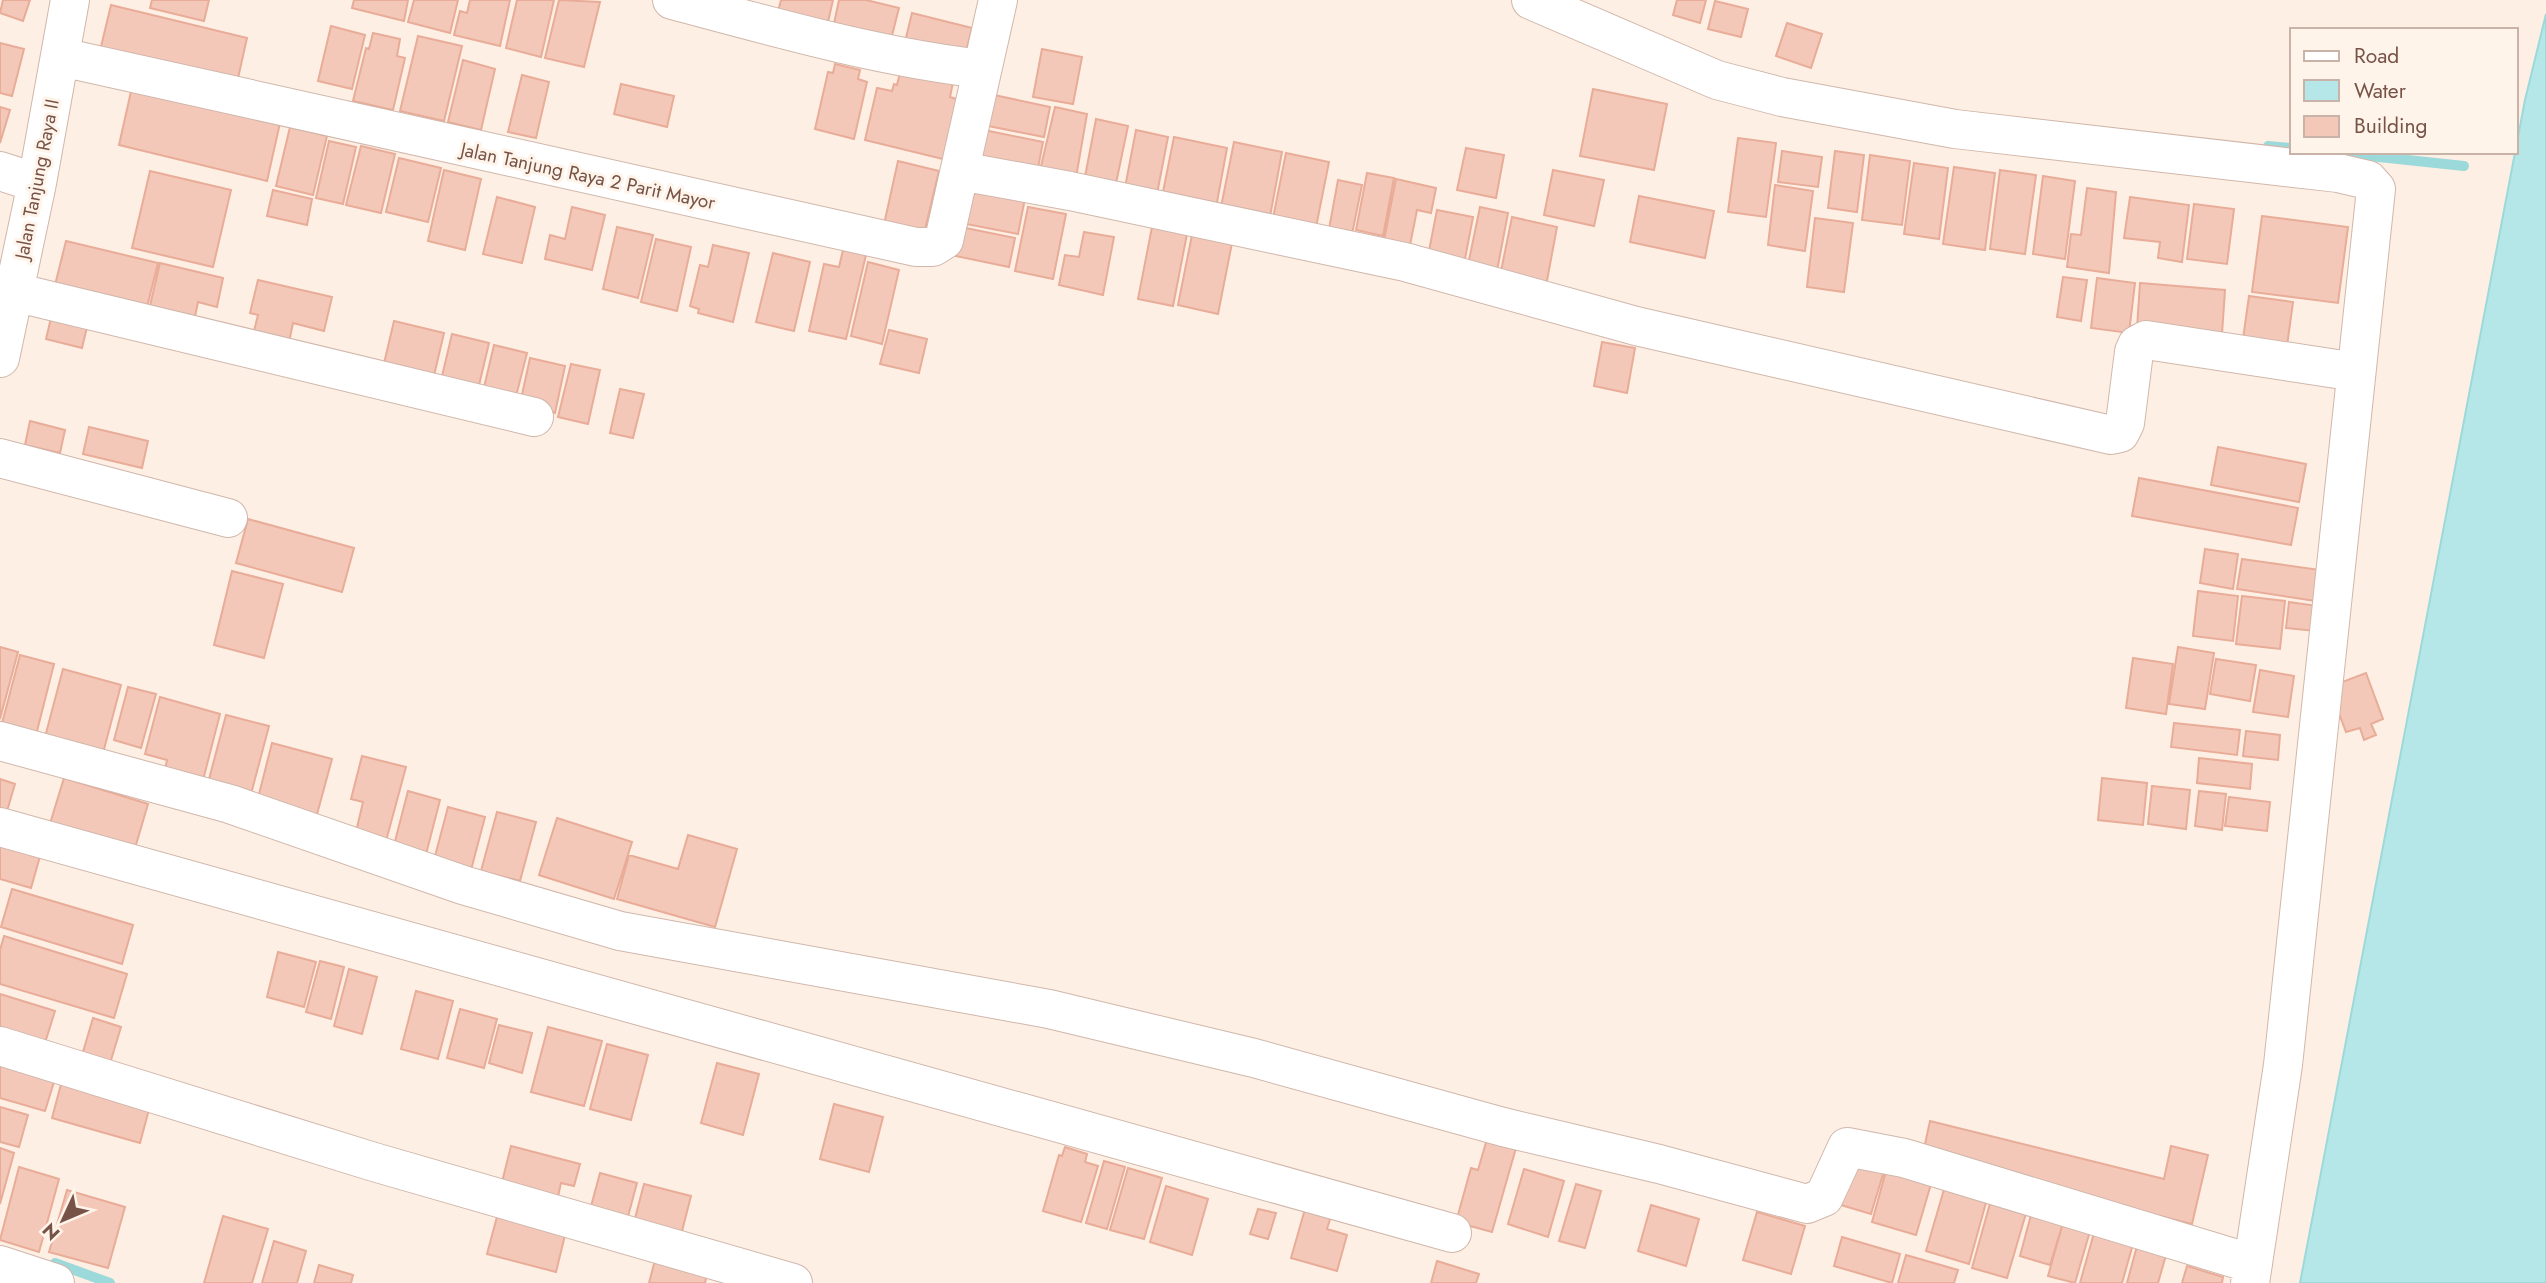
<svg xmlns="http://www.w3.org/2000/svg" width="2546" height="1283" viewBox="0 0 2546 1283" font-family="Jost,sans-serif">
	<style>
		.water { fill: #b6e7e8; stroke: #9cd9da; stroke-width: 2 }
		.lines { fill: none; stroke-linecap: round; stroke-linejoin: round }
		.stream { stroke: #9cd9da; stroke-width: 10 }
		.building { fill: #f4c8b9; stroke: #e8ac98; stroke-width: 2 }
		.minor-casing { stroke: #d1b7ab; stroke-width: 40 }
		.minor { stroke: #fff; stroke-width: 38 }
		.labels { text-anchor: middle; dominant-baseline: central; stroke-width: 6; stroke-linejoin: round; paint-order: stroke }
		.street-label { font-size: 19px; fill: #775247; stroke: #fff4ea }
	</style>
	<rect width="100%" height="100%" fill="#fdefe3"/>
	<path class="water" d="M2546,14V1283H2300L2525,100Z"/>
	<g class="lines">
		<path class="stream" d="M2268,146L2292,148
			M2332,152L2464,166
			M55,1263L110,1283"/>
	</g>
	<path class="building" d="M3,0H30L23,21L0,13Z
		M152,0H209L204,21L150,8Z
		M354,0H408L404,21L352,8Z
		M414,0H458L450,33L408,22Z
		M470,0H510L500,46L454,35L460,11L467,13Z
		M517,0H554L541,57L506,48Z
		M559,0L600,2L584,67L545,58Z
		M781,0H833L825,35L775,23Z
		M839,0H866L899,8L888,51L831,38Z
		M1677,0H1706L1700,23L1673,15Z
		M1715,1L1748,9L1741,37L1708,29Z
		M111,5L247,38L236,87L99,55Z
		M912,13L972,28L963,64L903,50Z
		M1787,23L1822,34L1811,68L1776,56Z
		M331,26L365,35L352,89L318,81Z
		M373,33L400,39L397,56L405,58L393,110L353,101L366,48L369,49Z
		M418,36L462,46L444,121L400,111Z
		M0,43L24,49L12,96L0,93Z
		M1042,49L1082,57L1073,104L1033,97Z
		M463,60L495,69L481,130L448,122Z
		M835,64L860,70L858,79L867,82L854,139L815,129L828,72L833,73Z
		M902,65L954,77L950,97L960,100L947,160L865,140L877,88L892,91L894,84L897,85Z
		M522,75L549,82L536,138L508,132Z
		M621,84L674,96L667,127L614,114Z
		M132,87L280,123L267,181L119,145Z
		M1593,89L1667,104L1654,170L1580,156Z
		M994,95L1050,107L1044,137L988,126Z
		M0,107L10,110L0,143Z
		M1055,107L1087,114L1074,189L1037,183Z
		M1096,119L1128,126L1115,188L1084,182Z
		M290,127L327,136L313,195L276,186Z
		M984,130L1043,142L1036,178L977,166Z
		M1136,130L1168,137L1156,199L1124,193Z
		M1174,137L1227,148L1215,213L1161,202Z
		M1738,138L1776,143L1766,217L1728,212Z
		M329,141L356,147L343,204L316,198Z
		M1234,142L1282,152L1269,222L1220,212Z
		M361,146L395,154L381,213L346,205Z
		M1466,148L1504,155L1496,198L1457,190Z
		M1782,151L1822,157L1818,187L1778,182Z
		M1835,151L1864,155L1857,212L1828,208Z
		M1286,153L1329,162L1314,237L1271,228Z
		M1870,155L1910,161L1902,225L1862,220Z
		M399,158L441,168L428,222L386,212Z
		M898,161L939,171L923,238L883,229Z
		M1914,163L1948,168L1939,239L1904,234Z
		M1954,167L1995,173L1985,250L1943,244Z
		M444,170L481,179L465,250L428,241Z
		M1553,170L1604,180L1594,226L1544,215Z
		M2000,170L2036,175L2025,254L1990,249Z
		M150,171L231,190L213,267L132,248Z
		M1367,173L1394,178L1383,236L1356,230Z
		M2043,176L2075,181L2065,259L2033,254Z
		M1396,179L1436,188L1431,213L1417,210L1410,245L1384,240Z
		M1338,180L1362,185L1352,234L1329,229Z
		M969,181L1026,193L1018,234L961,223Z
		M1775,185L1813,191L1805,251L1768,245Z
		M2087,188L2116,192L2109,273L2067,267L2071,234L2081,235Z
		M273,190L312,199L307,225L267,216Z
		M1639,196L1714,211L1705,258L1630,242Z
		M497,197L535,207L522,263L483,254Z
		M2130,197L2189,205L2182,262L2158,258L2160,242L2124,238Z
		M2194,204L2234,209L2227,264L2187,259Z
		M572,207L605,215L592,270L545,259L550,235L565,239Z
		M1028,207L1066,214L1053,279L1015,271Z
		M1480,207L1508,213L1496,276L1467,270Z
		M1437,210L1473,217L1464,264L1428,256Z
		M2262,216L2348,227L2338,303L2252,292Z
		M1512,217L1557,227L1546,286L1500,276Z
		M1815,218L1853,223L1844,292L1807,287Z
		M956,226L1015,238L1009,267L951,255Z
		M617,227L653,235L638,298L603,289Z
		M1152,227L1187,234L1173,306L1138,299Z
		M1084,232L1114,237L1103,295L1059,285L1065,255L1079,257Z
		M1192,235L1232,243L1218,314L1178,305Z
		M656,239L691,247L677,311L641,302Z
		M66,241L158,263L144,319L52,297Z
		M713,245L749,253L733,322L698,313L699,309L690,306L700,265L708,267Z
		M843,250L866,255L846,339L809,331L824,264L839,267Z
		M773,253L810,262L794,331L756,322Z
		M868,262L899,270L882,344L851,336Z
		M160,263L223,278L217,307L198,302L194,321L149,310Z
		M2063,277L2087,280L2081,321L2057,317Z
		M2097,278L2135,283L2129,333L2091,328Z
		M258,280L332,297L324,331L293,323L288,347L252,339L258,315L250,313Z
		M2140,283L2225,290L2222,334L2137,328Z
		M2249,296L2293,302L2287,346L2243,339Z
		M51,318L87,327L82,348L46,339Z
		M394,321L444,333L432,384L382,372Z
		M889,330L927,339L919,373L880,364Z
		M452,334L489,343L476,398L439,389Z
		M1602,342L1635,348L1627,393L1594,386Z
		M494,345L527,353L514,404L482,396Z
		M530,358L565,366L555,413L520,404Z
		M571,364L600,370L588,424L558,417Z
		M620,389L644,394L633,438L610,433Z
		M30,421L65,430L60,453L25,445Z
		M89,427L148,441L142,468L83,454Z
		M2218,447L2306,464L2299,502L2211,485Z
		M2139,478L2298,508L2291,545L2132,516Z
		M248,519L354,548L342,592L236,563Z
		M2205,549L2238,554L2233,589L2200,583Z
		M2242,559L2320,570L2316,601L2237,589Z
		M232,571L283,584L264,658L214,645Z
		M2198,591L2238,596L2233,641L2193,636Z
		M2242,596L2285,601L2280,649L2236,644Z
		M2289,602L2318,606L2315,631L2286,628Z
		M0,647L18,652L0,719Z
		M2178,647L2214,653L2205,709L2169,704Z
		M20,655L54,664L34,743L0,731Z
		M2133,658L2173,664L2166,714L2126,708Z
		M2216,659L2256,665L2250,701L2210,694Z
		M63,669L121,685L103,753L45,737Z
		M2260,670L2294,676L2288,717L2253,712Z
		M2366,673L2383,719L2371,724L2376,735L2364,740L2360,728L2346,732L2329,687Z
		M128,687L156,694L141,748L114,740Z
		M160,697L220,714L203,780L165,770L167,760L145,754Z
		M226,715L269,726L251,794L208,783Z
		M2174,723L2240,730L2237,755L2171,747Z
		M2246,731L2280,735L2278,760L2243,756Z
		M272,743L332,759L316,818L257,802Z
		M362,756L406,767L386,841L356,832L363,802L351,799Z
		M2199,758L2252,764L2250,789L2197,783Z
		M64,778L148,804L133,855L48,830Z
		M2102,778L2147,783L2143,825L2098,820Z
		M0,779L15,784L5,818L0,816Z
		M2152,786L2190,790L2186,829L2148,824Z
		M408,791L440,800L425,858L393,849Z
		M2199,791L2226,794L2222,830L2195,826Z
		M2229,797L2270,802L2267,831L2225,826Z
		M448,807L485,817L471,870L434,860Z
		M497,812L536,822L520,881L481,871Z
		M557,818L632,842L614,899L539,875Z
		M688,835L737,849L715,927L617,899L629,855L678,869Z
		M0,840L41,853L31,888L0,879Z
		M12,889L133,925L122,964L1,927Z
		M4,936L127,974L114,1018L0,984V950Z
		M278,952L316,962L304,1007L267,997Z
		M320,961L344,967L331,1019L306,1012Z
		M349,969L377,977L362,1034L334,1026Z
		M416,991L453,1001L438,1059L401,1049Z
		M0,994L55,1011L44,1046L0,1033Z
		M460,1009L497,1019L484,1068L447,1058Z
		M93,1018L121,1027L108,1070L80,1062Z
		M499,1025L532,1033L522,1073L489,1063Z
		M548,1027L602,1041L584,1106L531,1092Z
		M607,1044L648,1055L631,1120L590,1109Z
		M0,1052L58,1069L45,1111L0,1098Z
		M717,1063L759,1074L743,1135L701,1123Z
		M64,1073L152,1098L140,1143L52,1118Z
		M834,1104L883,1117L869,1172L820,1159Z
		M0,1107L28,1115L19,1147L0,1142Z
		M1930,1121L2164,1179L2171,1146L2208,1155L2192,1224L1922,1158Z
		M1487,1139L1516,1148L1492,1232L1456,1222L1471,1168L1478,1170Z
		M511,1146L580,1164L574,1186L561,1183L557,1201L501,1186Z
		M1065,1147L1087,1154L1085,1162L1098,1166L1081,1222L1043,1211L1059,1155L1062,1156Z
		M0,1148L14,1153L0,1204Z
		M1843,1159L1884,1171L1871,1214L1831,1202Z
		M1104,1161L1125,1167L1107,1229L1086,1223Z
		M19,1167L59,1179L39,1252L0,1240Z
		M1128,1168L1162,1178L1144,1239L1110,1230Z
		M1524,1169L1564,1181L1548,1237L1508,1224Z
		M1886,1171L1931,1184L1916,1235L1872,1222Z
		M600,1173L637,1183L627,1220L590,1210Z
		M644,1184L691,1196L680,1239L633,1226Z
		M1576,1184L1601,1191L1585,1248L1559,1241Z
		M1166,1186L1208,1199L1192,1255L1150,1242Z
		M1945,1186L1987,1199L1969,1264L1926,1251Z
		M67,1190L125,1207L108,1268L49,1252Z
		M1991,1200L2027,1210L2007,1278L1972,1268Z
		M1651,1205L1699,1219L1686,1266L1638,1251Z
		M1258,1209L1276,1213L1268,1239L1250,1234Z
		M1305,1209L1331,1216L1327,1229L1347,1235L1337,1271L1291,1258Z
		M1757,1212L1805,1226L1791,1274L1743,1260Z
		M498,1213L566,1231L556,1272L487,1254Z
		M2031,1215L2063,1223L2050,1265L2020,1256Z
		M223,1216L268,1229L252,1283H204Z
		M2063,1223L2090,1231L2075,1283L2048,1276Z
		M2094,1233L2133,1244L2122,1283H2080Z
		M1842,1237L1900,1254L1892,1283L1834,1266Z
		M274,1241L306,1251L297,1283H262Z
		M2137,1246L2166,1255L2158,1283H2127Z
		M1906,1255L1958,1270L1954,1283H1898Z
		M655,1260L707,1274L705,1283H649Z
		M1437,1261L1479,1274L1476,1283H1431Z
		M319,1265L353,1275L351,1283H314Z
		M2187,1266L2223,1277L2222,1283H2182Z"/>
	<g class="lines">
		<g class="minor-casing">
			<path id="minor" d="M672,0C774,27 877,57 982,69
				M1531,0L1717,80L1782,97L1955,129L2338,173L2368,180L2376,189L2283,1065L2250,1283
				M61,57L916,247H933L944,240L998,0
				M0,171L37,183
				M960,171L1070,191L1405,262L1636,326L2111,435L2120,433L2125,423L2134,352L2137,345L2146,340L2356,372
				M14,292L534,417
				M0,358L37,183L70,0
				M0,458L228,518
				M0,741L230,804L463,885L620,931L1049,1009L1254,1058L1503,1127L1659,1164L1807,1204L1824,1197L1847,1147L1904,1158L2253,1264
				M0,827L1452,1233
				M0,1046L374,1162L793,1283
				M0,1265L55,1283"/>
		</g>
		<use href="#minor" class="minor"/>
	</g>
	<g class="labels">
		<g class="street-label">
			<text transform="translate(588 176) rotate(12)">Jalan Tanjung Raya 2 Parit Mayor</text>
			<text transform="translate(37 179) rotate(-79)">Jalan Tanjung Raya II</text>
		</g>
	</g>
	<rect x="2290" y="28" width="228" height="126" fill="#fff4ea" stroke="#c9b3a9" stroke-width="2"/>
	<rect x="2304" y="51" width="35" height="10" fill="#ffffff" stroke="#c9b3a9" stroke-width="2"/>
	<text x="2354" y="63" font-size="21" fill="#775247">Road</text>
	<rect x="2304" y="80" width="35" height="21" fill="#b6e7e8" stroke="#c9b3a9" stroke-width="2"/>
	<text x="2354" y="98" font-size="21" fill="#775247">Water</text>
	<rect x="2304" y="116" width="35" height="21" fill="#f4c8b9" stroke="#c9b3a9" stroke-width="2"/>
	<text x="2354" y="133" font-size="21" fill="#775247">Building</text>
	<g transform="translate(63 1220) rotate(226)" stroke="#fff4ea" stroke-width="5" paint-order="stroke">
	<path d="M0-5L12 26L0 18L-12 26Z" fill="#775247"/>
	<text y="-10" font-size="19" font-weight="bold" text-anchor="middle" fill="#775247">N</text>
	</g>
</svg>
